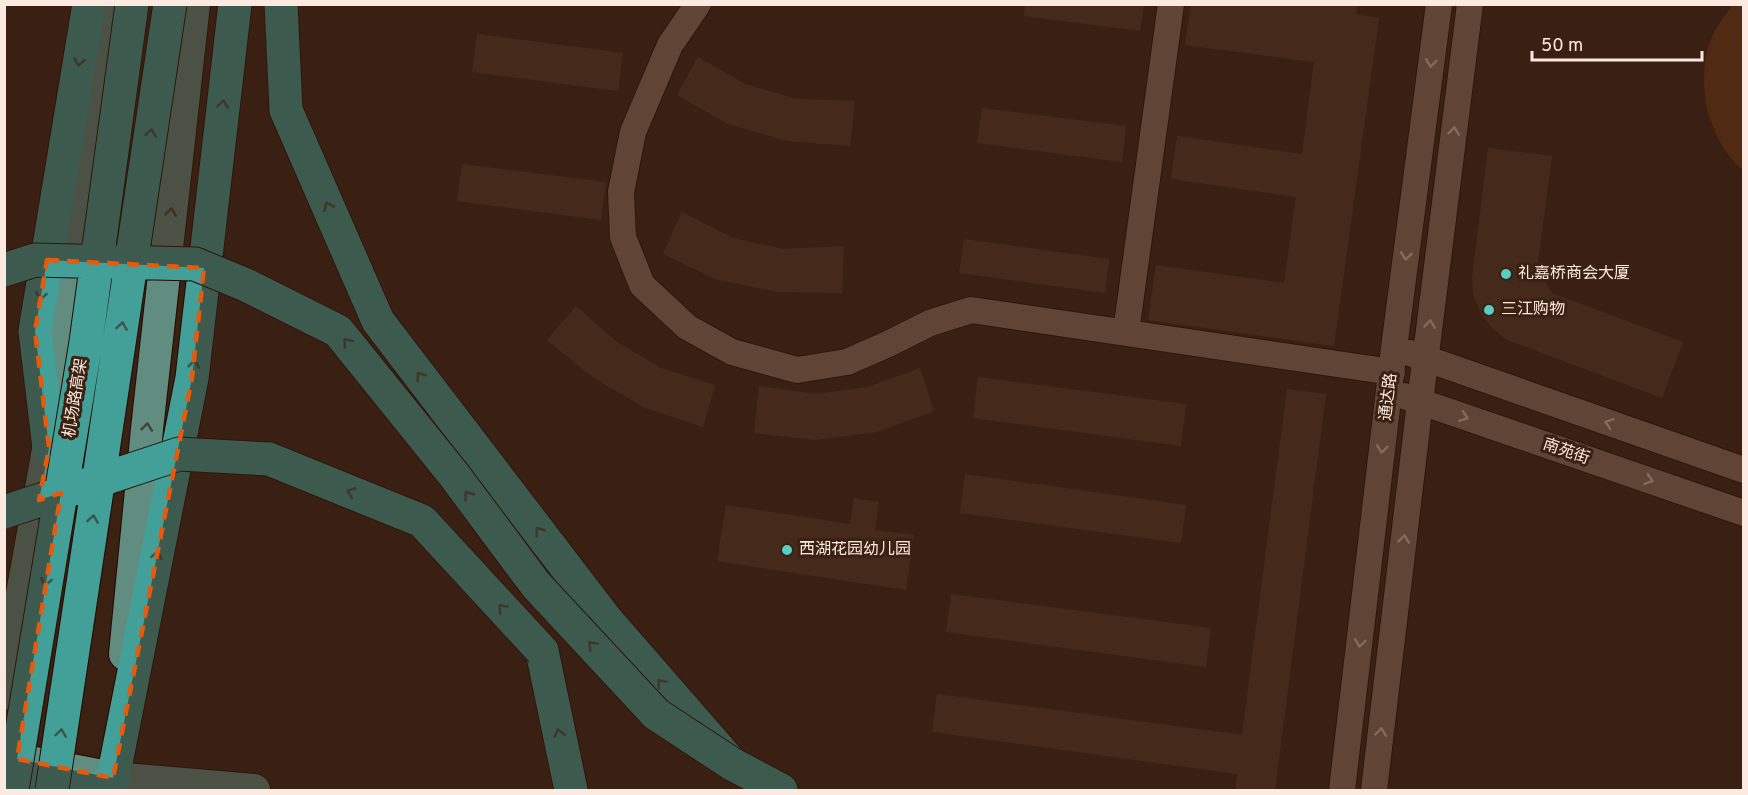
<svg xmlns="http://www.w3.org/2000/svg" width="1748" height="795" viewBox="0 0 1748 795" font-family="Overpass,'Noto Sans SC',sans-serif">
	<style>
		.green { fill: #6c3613 }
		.building { fill: #533728 }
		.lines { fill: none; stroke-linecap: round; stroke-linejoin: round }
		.minor-casing { stroke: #210900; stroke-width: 28 }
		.major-casing { stroke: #210900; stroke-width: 34 }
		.highway-casing { stroke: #210900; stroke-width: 35 }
		.minor { stroke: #8f705f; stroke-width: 26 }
		.major { stroke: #618d81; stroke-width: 32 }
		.highway { stroke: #42a098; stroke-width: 33 }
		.highway-bridge-casing { stroke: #210900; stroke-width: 35; stroke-linecap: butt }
		.highway-bridge { stroke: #42a098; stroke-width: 33 }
		.oneway { stroke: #3e5448 }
		.oneway2 { stroke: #dbc5ba }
		.oneway3 { stroke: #464133 }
		.marked { fill: none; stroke: #e8590c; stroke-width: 4.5; stroke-dasharray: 12 8; stroke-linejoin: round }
		.poi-dot { fill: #56cec4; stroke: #3b2112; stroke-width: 2 }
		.labels { text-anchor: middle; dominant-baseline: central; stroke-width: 6; stroke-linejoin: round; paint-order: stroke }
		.poi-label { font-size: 16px; fill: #fceae1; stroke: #3b2112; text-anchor: start }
		.street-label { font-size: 16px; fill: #fceae1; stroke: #3b2112 }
	</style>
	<rect width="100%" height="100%" fill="#3b2112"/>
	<path class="green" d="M1733,4L1743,5V170C1709,142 1696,86 1709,45C1714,30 1724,17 1733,4Z"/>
	<path class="building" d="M1025,4H1144L1140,31L1024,16Z
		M1191,4H1357L1356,14L1379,18L1334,346L1148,320L1156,265L1284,283L1296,197L1171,179L1177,136L1302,154L1314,62L1185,45Z
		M477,34L623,53L618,91L472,72Z
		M698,57L745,84L797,99L855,101L850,146L788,141L728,124L677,95Z
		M982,108L1126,126L1122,162L977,143Z
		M1488,148L1552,156L1537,269L1552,293L1683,342L1662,398L1507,340L1493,329L1482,315L1473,294L1472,278Z
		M462,164L606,182L601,220L457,201Z
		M682,212L733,238L784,249L844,246L842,293L778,292L718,280L663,254Z
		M964,239L1109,259L1105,293L959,273Z
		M576,306L617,342L661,368L715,385L703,427L645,408L591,376L547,340Z
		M920,368L934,411L877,432L815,440L754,433L759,386L816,394L868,387Z
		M978,377L1186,404L1181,446L973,418Z
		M1287,389L1326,394L1275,790H1235L1237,774L932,732L937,694L1242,735Z
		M965,474L1186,505L1181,543L960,513Z
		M854,498L879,502L875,530L914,535L906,590L717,561L726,505L850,524Z
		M951,594L1211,628L1206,667L946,632Z"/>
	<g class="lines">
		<g class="minor-casing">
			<path id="minor" d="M698,4L670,45L633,132L621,192L623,237L642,285L687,327L732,352L797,370L847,362L888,344L930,323L971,310L1392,372
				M1126,332L1171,4
				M1410,353L1744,470
				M1404,396L1744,513
				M1342,790L1394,348L1439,4
				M1374,790L1420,402L1470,4"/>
		</g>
		<g class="major-casing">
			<path id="major" d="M125,654L147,429L194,4
				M4,694L56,405L114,4
				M4,757L113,778L254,790"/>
		</g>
		<g class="highway-casing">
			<path id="highway" d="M281,4L286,110L378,321L605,618L732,764L781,790
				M49,448L35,331L89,4
				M542,651L571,790
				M4,775L110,790
				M113,778L192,378L235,4"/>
		</g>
		<use href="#minor" class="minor"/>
		<use href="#major" class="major"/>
		<use href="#highway" class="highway"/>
		<g class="highway-bridge-casing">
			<path id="highway-bridge" d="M4,270L35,260L195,264L246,285L338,331L454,475L536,585L656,714L732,764
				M4,512L179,454L269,459L422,521L542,651
				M12,790L86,342L132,4
				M52,790L170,4"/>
		</g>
		<use href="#highway-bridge" class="highway-bridge"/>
	</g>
	<defs><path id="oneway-chevron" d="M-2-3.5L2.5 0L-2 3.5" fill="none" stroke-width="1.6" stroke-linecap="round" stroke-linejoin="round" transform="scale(1.5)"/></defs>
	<g class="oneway">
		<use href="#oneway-chevron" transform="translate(79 62) rotate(99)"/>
		<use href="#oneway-chevron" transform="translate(223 104) rotate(-83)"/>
		<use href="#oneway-chevron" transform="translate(151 133) rotate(-81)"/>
		<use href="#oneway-chevron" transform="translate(328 206) rotate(-114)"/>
		<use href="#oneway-chevron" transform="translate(41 296) rotate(99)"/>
		<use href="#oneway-chevron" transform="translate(122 326) rotate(-81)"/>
		<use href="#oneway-chevron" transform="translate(347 342) rotate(-129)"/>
		<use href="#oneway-chevron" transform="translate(194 364) rotate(-84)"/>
		<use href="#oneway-chevron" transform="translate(420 376) rotate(-127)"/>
		<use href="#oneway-chevron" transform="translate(351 492) rotate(-158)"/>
		<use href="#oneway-chevron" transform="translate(468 495) rotate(-127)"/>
		<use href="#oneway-chevron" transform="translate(93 519) rotate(-81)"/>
		<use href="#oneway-chevron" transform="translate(539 531) rotate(-127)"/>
		<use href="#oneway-chevron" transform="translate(157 555) rotate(-79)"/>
		<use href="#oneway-chevron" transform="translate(46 582) rotate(99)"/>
		<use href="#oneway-chevron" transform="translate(502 608) rotate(-133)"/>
		<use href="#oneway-chevron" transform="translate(592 645) rotate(-133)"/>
		<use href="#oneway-chevron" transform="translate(661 683) rotate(-131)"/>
		<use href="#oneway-chevron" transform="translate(61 733) rotate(-82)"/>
		<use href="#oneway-chevron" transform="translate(559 733) rotate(-102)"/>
	</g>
	<g class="oneway2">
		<use href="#oneway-chevron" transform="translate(1431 63) rotate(97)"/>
		<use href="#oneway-chevron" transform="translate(1454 131) rotate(-83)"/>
		<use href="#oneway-chevron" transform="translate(1406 256) rotate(97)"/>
		<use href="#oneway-chevron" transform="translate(1430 324) rotate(-83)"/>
		<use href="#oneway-chevron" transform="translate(1464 417) rotate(19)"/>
		<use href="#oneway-chevron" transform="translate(1609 423) rotate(-161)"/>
		<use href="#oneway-chevron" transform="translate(1382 449) rotate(97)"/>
		<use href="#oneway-chevron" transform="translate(1649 480) rotate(19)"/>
		<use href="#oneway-chevron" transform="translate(1404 539) rotate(-83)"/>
		<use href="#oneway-chevron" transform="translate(1360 643) rotate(97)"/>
		<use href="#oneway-chevron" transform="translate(1381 732) rotate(-83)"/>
	</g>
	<g class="oneway3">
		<use href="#oneway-chevron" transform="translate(171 212) rotate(-84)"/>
		<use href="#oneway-chevron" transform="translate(147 427) rotate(-84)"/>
	</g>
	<path d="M0 0H1748V795H0ZM47,260L204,268L192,378L113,778L17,759L61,493L39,500L49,448L35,331Z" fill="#3b2112" fill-opacity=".55" fill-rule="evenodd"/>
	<path class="marked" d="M47,260L204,268L192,378L113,778L17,759L61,493L39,500L49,448L35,331Z"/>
	<g class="poi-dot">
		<circle cx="1506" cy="274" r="6"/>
		<circle cx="1489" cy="310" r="6"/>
		<circle cx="787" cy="550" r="6"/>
	</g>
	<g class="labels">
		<g class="poi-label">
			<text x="1518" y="274">礼嘉桥商会大厦</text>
			<text x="1501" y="310">三江购物</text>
			<text x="799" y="550">西湖花园幼儿园</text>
		</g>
		<g class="street-label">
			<text transform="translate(1389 397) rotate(-83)">通达路</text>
			<text transform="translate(76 398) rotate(-81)">机场路高架</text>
			<text transform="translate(1566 452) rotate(19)">南苑街</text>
		</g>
	</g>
	<rect width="1748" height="795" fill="none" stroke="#fceae1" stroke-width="12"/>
	<path d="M1532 51v9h170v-9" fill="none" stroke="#fceae1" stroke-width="3"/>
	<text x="1541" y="51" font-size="18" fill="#fceae1" stroke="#3b2112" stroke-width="4.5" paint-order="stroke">50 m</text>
</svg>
